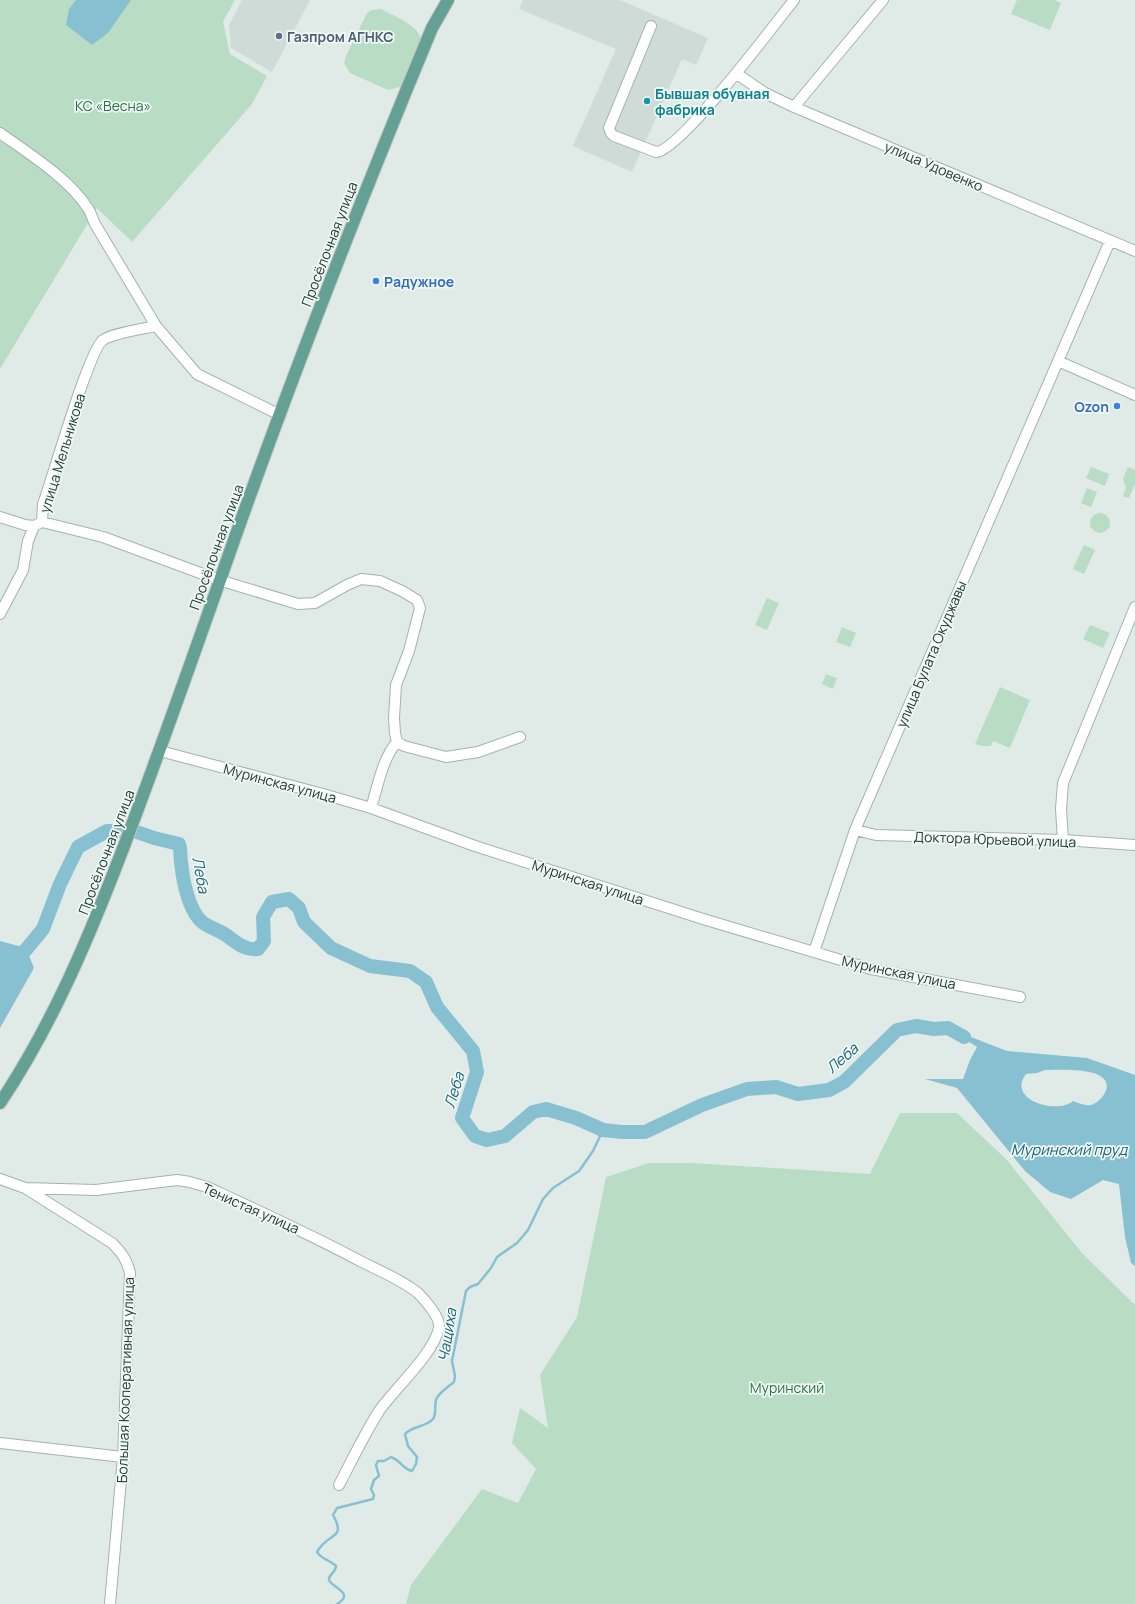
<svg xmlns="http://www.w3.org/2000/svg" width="1135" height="1604" viewBox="0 0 1135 1604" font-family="Manrope,sans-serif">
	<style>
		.built { fill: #cedbd6 }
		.green { fill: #b8dcc4 }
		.water { fill: #87c1d1; fill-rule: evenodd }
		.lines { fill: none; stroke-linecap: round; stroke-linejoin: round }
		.stream { stroke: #87c1d1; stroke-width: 2.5 }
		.river { stroke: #87c1d1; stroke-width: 14 }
		.minor-casing { stroke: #a3b3ae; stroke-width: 12 }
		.major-casing { stroke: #c1c8c6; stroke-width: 14 }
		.minor { stroke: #fff; stroke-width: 10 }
		.major { stroke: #64a194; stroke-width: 12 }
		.service-dot { fill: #5c6f8a; stroke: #f0f8f4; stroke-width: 1.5 }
		.culture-dot { fill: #0f9aa8; stroke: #f0f8f4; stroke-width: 1.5 }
		.shop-dot { fill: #3f7fe0; stroke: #f0f8f4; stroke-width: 1.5 }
		.labels { text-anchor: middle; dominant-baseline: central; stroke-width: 3.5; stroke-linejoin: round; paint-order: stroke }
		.service-label { font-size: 14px; font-weight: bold; fill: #4e5e75; stroke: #f0f8f4; text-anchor: start }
		.culture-label { font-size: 14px; font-weight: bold; fill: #0d838f; stroke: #f0f8f4; text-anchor: start }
		.park-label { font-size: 14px; fill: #2b724a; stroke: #f0f8f4 }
		.street-label { font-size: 14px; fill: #213b35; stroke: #f0f8f4 }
		.shop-label { font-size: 14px; font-weight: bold; fill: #366cbe; stroke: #f0f8f4; text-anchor: start }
		.water-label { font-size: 15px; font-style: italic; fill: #1b6377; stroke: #f0f8f4 }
	</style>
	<rect width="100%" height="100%" fill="#e0ebe7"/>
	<path class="built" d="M242,0H310L272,72L231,48L229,25Z
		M523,0H620L708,38L696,65L682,59L632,172L573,146L616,49L519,9Z"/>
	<path class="green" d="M0,0H235L223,22L230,54L267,76L252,104L132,242L97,208L0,369Z
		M1017,0H1055L1061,3L1050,30L1011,14Z
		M381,9C395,17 418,24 422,41L403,86L388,90L350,73L344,63L346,56L367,13L372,10Z
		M1091,467L1109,474L1105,486L1086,478Z
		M1128,467L1135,470V484L1129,498L1123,496L1126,488L1123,479Z
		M1087,488L1097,492L1091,507L1081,503Z
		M1090 523a10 10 0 1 1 20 0a10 10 0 1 1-20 0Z
		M1084,545L1095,550L1084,574L1073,569Z
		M767,598L779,603L767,630L755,625Z
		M1090,625L1110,633L1103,648L1083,639Z
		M842,627L856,633L850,647L836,642Z
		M826,674L837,678L833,689L822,684Z
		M1000,687L1030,700L1010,748L993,741L991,746H981L975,744Z
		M900,1113H957L1006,1159L1082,1253L1135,1305V1604H406L411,1585L482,1489L518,1503L536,1469L512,1443L520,1408L548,1428L540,1375L577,1317L606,1177L649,1163H691L870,1174Z"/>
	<path class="water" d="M76,0H131L108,33L92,45L66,25L69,9Z
		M0,941L26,948L34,968L0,1028Z
		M948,1028L1007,1051L1087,1058L1135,1075V1266L1131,1263L1125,1237L1119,1184L1103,1180L1071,1199L1050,1192L1025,1171L957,1088L925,1079H963L970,1060L977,1047ZM1045,1070C1059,1070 1092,1068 1103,1078C1113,1087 1101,1102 1091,1105C1085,1106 1079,1103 1073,1101C1057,1115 1006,1100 1026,1074L1037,1073Z"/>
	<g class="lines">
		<path class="stream" d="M337,1604C356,1593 331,1587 329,1580C328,1575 336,1572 336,1566C330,1560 321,1559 317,1552C328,1532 347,1540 333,1515L337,1508L373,1499L374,1495L371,1489L374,1480L379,1476L376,1465L378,1461H384L391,1457C402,1461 401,1468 412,1471L416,1464L417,1457L408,1446L405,1434C412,1426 426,1427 433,1419C437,1413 434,1406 436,1400C438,1393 448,1387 454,1382L455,1376L452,1361L466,1291L470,1287L478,1284L491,1268L497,1257L517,1243L528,1230L543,1199L553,1188L579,1171L593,1151L603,1130"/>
		<path class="river" d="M0,966L24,952L43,929L60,884L78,847L107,831H134L154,838L179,844C181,850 180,855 181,862C183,881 187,904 199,919C205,927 218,929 226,935C236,942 245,951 258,949L264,941L263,917L272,902L289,899L299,908L304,922L331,948L370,966L410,971L426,982L437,1007L473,1051L477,1072L462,1118L475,1136L487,1140L505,1136L533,1112L546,1109L576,1118L603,1130L622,1132H645L702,1105L747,1089L776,1087L798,1094L829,1090L844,1082L897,1030L916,1026L934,1029L948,1028L964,1037"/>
		<g class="minor-casing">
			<path id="minor" d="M651,26L609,128L611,133L614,136L656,152C680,151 774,25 794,0
				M737,74L765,93L794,107L1135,251
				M794,107L883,0
				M0,133C28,153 68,178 87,207C91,212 92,218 95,224L156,326L197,374L280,415
				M1058,361L1135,395
				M0,517L25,525L34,526
				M42,522L103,537L219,580L298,604L315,603L347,585L361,579L380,581L402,591L417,600L420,608L409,651L396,685L394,718L395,733L397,742L404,746L446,757L478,752L520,737
				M0,614L23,570L28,541L34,526L42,522L43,504C52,480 89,349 103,340C113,333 142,329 156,326
				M160,751L323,794L371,808L475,846L703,919L871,969L1020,997
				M371,808C378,786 382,759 397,742
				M855,830L876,835L1063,840L1135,845
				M1063,840L1061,809L1063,783L1135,607
				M814,952L855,830L1110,241
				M0,1179L25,1188L112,1243C122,1253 127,1260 130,1273L123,1457L110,1604
				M25,1188L96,1190L177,1180L190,1182L207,1187C259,1211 312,1235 362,1262C380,1271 402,1280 418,1293C425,1300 441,1318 439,1328C433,1355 395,1388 379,1411C364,1435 352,1460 339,1485
				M0,1443L123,1457"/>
		</g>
		<g class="major-casing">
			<path id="major" d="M0,1103C53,1024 90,935 124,846C157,759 188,671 219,583C284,396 356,211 432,28L448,0"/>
		</g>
		<use href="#minor" class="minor"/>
		<use href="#major" class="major"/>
	</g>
	<circle class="service-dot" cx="279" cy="36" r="4"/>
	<circle class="culture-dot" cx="647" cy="101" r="4"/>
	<g class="shop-dot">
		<circle cx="376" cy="281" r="4"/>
		<circle cx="1117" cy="406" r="4"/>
	</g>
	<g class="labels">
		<g class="service-label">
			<text x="287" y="36">Газпром АГНКС</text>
		</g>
		<g class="culture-label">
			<text x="655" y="93">Бывшая обувная<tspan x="655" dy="16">фабрика</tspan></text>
		</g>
		<g class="park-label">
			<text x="113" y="105">КС «Весна»</text>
			<text x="787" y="1387">Муринский</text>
		</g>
		<g class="street-label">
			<text transform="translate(934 166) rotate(23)">улица Удовенко</text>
			<text transform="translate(329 244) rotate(-69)">Просёлочная улица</text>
			<text transform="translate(62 453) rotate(-73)">улица Мельникова</text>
			<text transform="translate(216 547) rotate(-70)">Просёлочная улица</text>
			<text transform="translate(931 654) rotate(-67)">улица Булата Окуджавы</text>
			<text transform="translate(280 783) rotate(15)">Муринская улица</text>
			<text transform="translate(995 839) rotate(2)">Доктора Юрьевой улица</text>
			<text transform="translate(106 852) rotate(-69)">Просёлочная улица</text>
			<text transform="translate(588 882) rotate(18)">Муринская улица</text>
			<text transform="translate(899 972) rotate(12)">Муринская улица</text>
			<text transform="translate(251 1208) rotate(24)">Тенистая улица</text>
			<text transform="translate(125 1380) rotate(-88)">Большая Кооперативная улица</text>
		</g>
		<g class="shop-label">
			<text x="384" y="281">Радужное</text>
			<text x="1109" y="406" text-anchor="end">Ozon</text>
		</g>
		<g class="water-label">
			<text transform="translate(201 875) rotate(80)">Леба</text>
			<text transform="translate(842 1058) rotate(-41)">Леба</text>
			<text transform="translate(454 1090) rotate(-73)">Леба</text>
			<text x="1069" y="1149">Муринский пруд</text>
			<text transform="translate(447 1335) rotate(-81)">Чащиха</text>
		</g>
	</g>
</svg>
